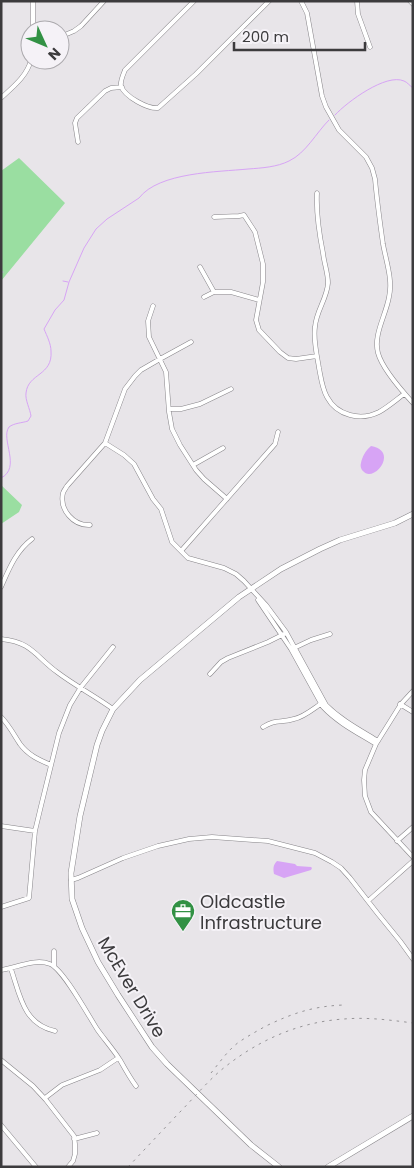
<svg xmlns="http://www.w3.org/2000/svg" width="414" height="1168" viewBox="0 0 414 1168" font-family="Poppins,sans-serif">
	<style>
		.green { fill: #9adea1 }
		.water { fill: #d7a4f5 }
		.lines { fill: none; stroke-linecap: round; stroke-linejoin: round }
		.stream { stroke: #d7a4f5; stroke-width: 1 }
		.street-casing { stroke: #878589; stroke-width: 5 }
		.secondary-casing { stroke: #878589; stroke-width: 6 }
		.street { stroke: #fff; stroke-width: 4 }
		.secondary { stroke: #fff; stroke-width: 5 }
		.rail { stroke: #969497; stroke-width: 1; stroke-dasharray: 2.5 5; stroke-linecap: butt }
		.labels { text-anchor: middle; dominant-baseline: central; stroke-width: 4; stroke-linejoin: round; paint-order: stroke }
		.poi-label { font-size: 18px; fill: #3c3b3d; stroke: #f5f2f7; text-anchor: start }
		.street-label { font-size: 18px; fill: #3c3b3d; stroke: #f5f2f7 }
	</style>
	<rect width="100%" height="100%" fill="#e8e5e9"/>
	<path class="green" d="M19,158L65,203L1,281V171Z
		M1,485L22,505L19,512L1,524Z"/>
	<path class="water" d="M371,446C400,451 373,484 363,471C361,469 360,466 361,463C362,457 366,450 371,446Z
		M277,861L295,864L297,866L311,867L312,868L311,870L284,878L274,874C273,869 273,865 277,861Z"/>
	<g class="lines">
		<path class="stream" d="M335,115C347,102 386,73 404,81C407,82 410,86 413,88
			M1,272H3
			M63,281L68,282
			M1,478C22,468 0,439 9,427C14,423 22,423 28,421L31,416C30,409 25,400 26,393C28,373 53,376 51,351C51,344 47,336 44,329L55,310L64,300L69,282L84,248L96,229L107,219L139,198C159,172 218,172 248,169C262,168 277,167 289,161C306,153 316,133 329,120"/>
		<g class="street-casing">
			<path id="street" d="M33,1V30
				M194,1L125,70C123,75 120,81 121,86C125,97 148,109 158,108L196,74L269,1
				M301,1L307,13L322,96L326,107L339,130L366,157L372,168L375,179C377,201 380,223 383,244C386,261 393,280 389,297C386,315 373,335 378,353C382,368 402,391 413,403
				M357,1L358,14L370,47
				M410,1L413,4
				M60,37L74,31L81,26L104,1
				M1,98C13,87 27,76 31,60
				M78,142L75,123L77,118L105,91L111,88L122,87
				M317,193C316,213 319,233 323,253C324,263 328,273 328,283C327,299 316,311 315,327C313,340 317,355 319,368C321,378 322,388 327,397C337,416 361,421 379,412C388,407 396,400 404,394
				M214,217L239,216L244,215L255,232L263,264V282L256,320L259,330L280,352L288,358L296,359L317,356
				M200,267L214,292
				M204,297L214,292H231L259,300
				M153,306L148,321L149,337L166,372L169,412L172,429L180,445L196,470L204,479L227,499
				M169,409H181L200,404L231,389
				M105,443L124,455L134,464L153,499L161,509L172,542L188,558L224,568L236,574L244,581L266,605L286,632L326,705C341,720 360,730 378,741
				M193,465L223,448
				M90,525C74,526 59,510 63,493C64,490 66,488 67,486L105,443L125,389L135,376L141,370L160,359L191,342
				M181,551L275,444L278,432
				M1,587C9,569 16,551 32,539
				M258,600L291,649L323,707C338,723 358,733 376,744
				M1,639C32,642 35,656 57,672C74,685 95,696 113,709
				M294,648L311,640L330,634
				M210,674L221,662L228,658L268,642L284,634
				M413,691L401,704L376,744L365,770L364,780L365,796L371,812L413,857
				M400,704L413,712
				M1,717C9,725 14,735 20,744C28,755 39,760 51,765
				M263,727C275,719 281,723 294,719C304,717 313,709 322,703
				M1,826L35,831
				M397,841L413,827
				M71,880L78,878L123,858L158,846L189,839L212,837L268,841L315,853L332,862L341,868L350,878L378,914L400,941L413,959
				M368,901L413,861
				M1,907L29,898L35,831L41,806L59,733L70,705L81,687L113,647
				M54,951V966
				M11,969C20,995 23,1024 55,1031
				M1,970C16,968 35,958 50,964C63,969 88,1015 97,1029C104,1039 113,1049 120,1060C125,1069 130,1078 136,1086
				M1,1060L33,1086L46,1100L74,1136L75,1144V1154L73,1161L68,1167
				M45,1098L62,1085L100,1070L118,1058
				M1,1125L36,1167
				M74,1139L97,1133"/>
		</g>
		<g class="secondary-casing">
			<path id="secondary" d="M279,1167L251,1145L167,1064L152,1047L118,995L98,962L82,928L72,899L71,873L80,816L97,745L102,731L113,709L140,680L239,597L281,569L320,549L340,540L395,523L413,514
				M328,1167L413,1116"/>
		</g>
		<use href="#street" class="street"/>
		<use href="#secondary" class="secondary"/>
		<path class="rail" d="M211,1073C220,1062 228,1050 239,1042C248,1036 257,1031 266,1026C293,1013 314,1006 344,1005
			M128,1167C145,1149 161,1132 178,1114C192,1100 205,1084 220,1071C256,1041 298,1022 344,1019C367,1017 390,1020 413,1023"/>
	</g>
	<defs>
		<g id="office-pin" transform="scale(1.25)"><path d="M0 17L-7.5 6A9.5 9.5 0 1 1 7.5 6Z" fill="#329144" stroke="#f5f2f7"/><path d="M-6-3h4V-5.5h4V-3h4V5H-6ZM-1-4.5V-3h2v-1.5ZM-6 0V1H6V0Z" fill="#fff"/></g>
	</defs>
	<g fill-rule="evenodd">
		<use href="#office-pin" x="183" y="911"/>
	</g>
	<g class="labels">
		<g class="poi-label">
			<text x="200" y="901">Oldcastle<tspan x="200" dy="21">Infrastructure</tspan></text>
		</g>
		<g class="street-label">
			<text transform="translate(132 987) rotate(59)">McEver Drive</text>
		</g>
	</g>
	<rect width="414" height="1168" fill="none" stroke="#3c3b3d" stroke-width="5"/>
	<g transform="translate(45 45) rotate(134)"><circle r="24" fill="#f5f2f7" stroke="#aba9ad"/>
	<path d="M0-4L9 19L0 12L-9 19Z" fill="#329144"/>
	<text y="-8" font-size="14" font-weight="bold" text-anchor="middle" fill="#3c3b3d">N</text>
	</g>
	<path d="M234 42v8h131v-8" fill="none" stroke="#3c3b3d" stroke-width="2.5"/>
	<text x="242" y="42" font-size="15" fill="#3c3b3d" stroke="#f5f2f7" stroke-width="4" paint-order="stroke">200 m</text>
</svg>
